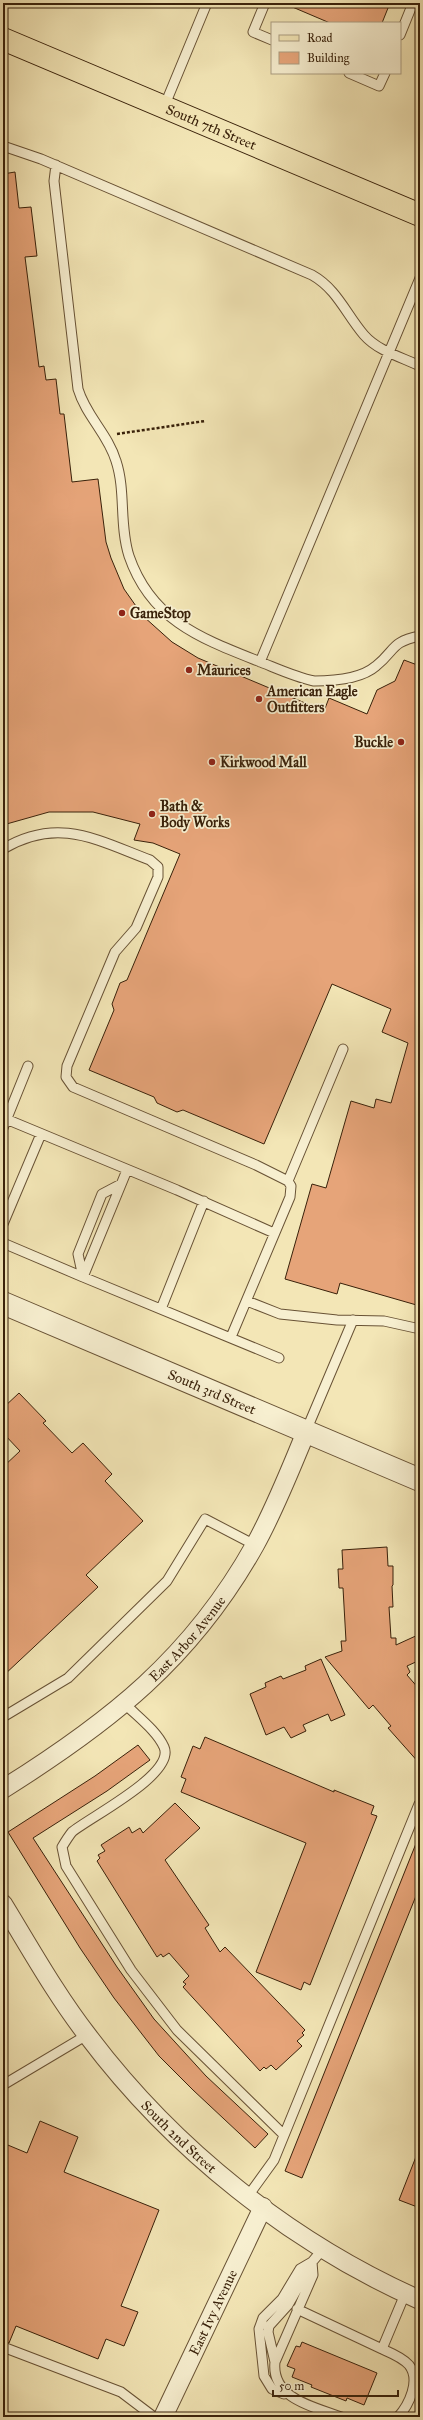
<svg xmlns="http://www.w3.org/2000/svg" width="423" height="2420" viewBox="0 0 423 2420" font-family="'IM FELL Great Primer',serif">
	<style>
		.building { fill: #e6a479; stroke: #39210a }
		.lines { fill: none; stroke-linecap: round; stroke-linejoin: round }
		.service-casing { stroke: #685235; stroke-width: 11 }
		.minor-casing { stroke: #685235; stroke-width: 20 }
		.tertiary-casing { stroke: #685235; stroke-width: 24 }
		.primary-casing { stroke: #39210a; stroke-width: 24 }
		.path { stroke: #39210a; stroke-width: 2.5; stroke-dasharray: 3 2; stroke-linecap: butt }
		.service { stroke: #f7efd0; stroke-width: 9 }
		.minor { stroke: #f7efd0; stroke-width: 18 }
		.tertiary { stroke: #f7efd0; stroke-width: 22 }
		.primary { stroke: #f3e6b6; stroke-width: 22 }
		.poi-dot { fill: #8f2418; stroke: #f7efd0; stroke-width: 1.5 }
		.labels { text-anchor: middle; dominant-baseline: central; stroke-width: 3.5; stroke-linejoin: round; paint-order: stroke }
		.street-label { font-size: 14px; fill: #39210a; stroke: #f7efd0 }
		.poi-label { font-size: 14px; font-weight: bold; fill: #39210a; stroke: #f7efd0; text-anchor: start }
	</style>
	<rect width="100%" height="100%" fill="#f3e6b6"/>
	<filter id="stains"><feTurbulence type="fractalNoise" baseFrequency=".005" numOctaves="4"/><feColorMatrix values="0 0 0 0 .2 0 0 0 0 .09 0 0 0 0 .02 0 0 0 .5 -.17"/></filter>
	<radialGradient id="worn" r=".72"><stop offset=".6" stop-color="#630" stop-opacity="0"/><stop offset="1" stop-color="#630" stop-opacity=".3"/></radialGradient>
	<path class="building" d="M283,3H390L382,23H330Z
		M15,172L19,208L31,207L37,256L25,257L39,367L44,366L46,380L56,379L60,414H64L72,482L98,479L106,542L111,558L124,589L143,616L172,642L198,658L324,711L329,698L367,714L377,690L395,681L404,660L420,666V1306L340,1283L337,1294L285,1279L312,1184L326,1188L351,1101L374,1108L376,1099L391,1103L408,1043L382,1032L391,1009L332,984L264,1144L183,1110L177,1112L157,1103L154,1097L89,1070L114,1010L112,1004L120,983L127,980L180,854L153,843L134,840L140,824L93,812H49L3,825V174Z
		M19,1393L46,1421L43,1423L72,1453L83,1443L112,1474L105,1481L143,1521L86,1575L98,1587L3,1676V1467L20,1451L3,1433V1408Z
		M387,1547L388,1566H393V1585L392,1586L393,1607H389L391,1638H396V1645L420,1634V1660L407,1666L410,1672L407,1675L420,1690V1764L388,1728L391,1726L373,1705L369,1709L325,1657L342,1651L341,1641H346L343,1588H339L338,1569H343L342,1550Z
		M321,1659L345,1715L331,1721L328,1714L303,1725L306,1731L291,1738L284,1727L266,1735L250,1694L266,1687L265,1683L281,1676L283,1679L306,1670L305,1666Z
		M205,1737L334,1792V1790L374,1806L371,1814L377,1816L310,1985L304,1982L301,1990L256,1972L306,1843L181,1792L186,1779L181,1777L193,1746L200,1749Z
		M138,1745L150,1760L107,1791L33,1838L117,1967L154,2019L206,2076L268,2134L255,2148L193,2090L159,2056L114,1998L80,1948L8,1832L95,1776Z
		M175,1803L200,1828L165,1860L209,1925L205,1928L220,1952L225,1947L305,2030L302,2033L304,2035L297,2041L302,2046L276,2070L271,2065L266,2069L264,2067L260,2071L183,1987L186,1984L183,1982L189,1976L169,1953L163,1957L161,1954L157,1957L97,1861L100,1858L98,1855L105,1851L101,1845L129,1827L132,1833L140,1828L143,1833Z
		M419,1836L420,1886L302,2178L285,2171Z
		M40,2121L78,2137L64,2172L159,2210L121,2306L138,2312L124,2346L106,2339L98,2359L16,2326L9,2343L3,2341V2143L27,2153Z
		M419,2149H420V2208L399,2200Z
		M302,2342L377,2373L364,2405L347,2398L346,2401L311,2387L312,2385L292,2377L295,2369L287,2366L296,2346L300,2347Z"/>
	<g class="lines">
		<g class="service-casing">
			<path id="service" d="M265,3L253,32L272,40
				M400,35L413,3
				M349,73L379,86L385,73
				M164,107L207,3
				M3,146L41,159L312,275C337,289 346,314 364,335C378,351 401,357 420,366
				M56,165L54,181L78,389C86,416 108,434 116,461C126,491 119,525 129,556C151,620 200,638 258,661C276,668 295,677 314,681C334,681 361,679 376,666C396,650 390,642 420,636
				M260,662L420,278
				M3,849C58,816 97,840 150,860L158,867V877L136,928L115,952L67,1066L66,1077L73,1087L256,1165L288,1181L291,1186L290,1197L231,1337
				M6,1119L177,1190L274,1233
				M3,1128L28,1066
				M288,1181L343,1049
				M121,1184L102,1194L78,1254L83,1277L279,1358
				M3,1224L41,1134
				M3,1243L83,1277L127,1170
				M247,1301L280,1314L337,1320L384,1321L420,1329
				M161,1309L204,1201
				M306,1431L353,1320
				M125,1704C138,1717 157,1731 164,1747C176,1774 90,1817 72,1832C68,1837 65,1842 62,1847L66,1866L131,1970L177,2030L284,2135
				M3,1717L68,1678L167,1581L205,1519L255,1545
				M3,2085L87,2035
				M248,2196L274,2160L419,1804
				M312,2262L313,2275L275,2362C271,2399 315,2407 341,2417
				M297,2309L382,2349L405,2294
				M3,2347L121,2392L154,2417
				M382,2349C391,2353 402,2357 409,2365C421,2380 409,2405 398,2417
				M275,2362L268,2332L269,2326L288,2305L312,2263
				M284,2394L272,2389L264,2376L259,2329L263,2318L282,2299L300,2269L312,2262L323,2249"/>
		</g>
		<g class="minor-casing">
			<g id="minor">
				<path id="s1" d="M3,1789C110,1722 192,1658 255,1545C275,1509 290,1470 306,1432"/>
				<path id="s2" d="M3,1904C30,1948 56,1995 88,2036C173,2149 291,2243 420,2300"/>
				<path id="s3" d="M163,2417L263,2207"/>
			</g>
		</g>
		<g class="tertiary-casing">
			<g id="tertiary">
				<path id="s4" d="M3,1303L420,1480"/>
			</g>
		</g>
		<g class="primary-casing">
			<g id="primary">
				<path id="s5" d="M3,39L420,215"/>
			</g>
		</g>
		<path class="path" d="M117,434L205,421"/>
		<use href="#service" class="service"/>
		<use href="#minor" class="minor"/>
		<use href="#tertiary" class="tertiary"/>
		<use href="#primary" class="primary"/>
	</g>
	<g class="poi-dot">
		<circle cx="122" cy="613" r="4"/>
		<circle cx="189" cy="670" r="4"/>
		<circle cx="259" cy="699" r="4"/>
		<circle cx="401" cy="742" r="4"/>
		<circle cx="212" cy="762" r="4"/>
		<circle cx="152" cy="814" r="4"/>
	</g>
	<g class="labels">
		<g class="street-label">
			<text stroke="none"><textPath href="#s5" startOffset="226">South 7th Street</textPath></text>
			<text stroke="none"><textPath href="#s4" startOffset="227">South 3rd Street</textPath></text>
			<text stroke="none"><textPath href="#s1" startOffset="239">East Arbor Avenue</textPath></text>
			<text stroke="none"><textPath href="#s2" startOffset="293">South 2nd Street</textPath></text>
			<text stroke="none"><textPath href="#s3" startOffset="116">East Ivy Avenue</textPath></text>
		</g>
		<g class="poi-label">
			<text x="130" y="613">GameStop</text>
			<text x="197" y="670">Maurices</text>
			<text x="267" y="691">American Eagle<tspan x="267" dy="16">Outfitters</tspan></text>
			<text x="393" y="742" text-anchor="end">Buckle</text>
			<text x="220" y="762">Kirkwood Mall</text>
			<text x="160" y="806">Bath &amp;<tspan x="160" dy="16">Body Works</tspan></text>
		</g>
	</g>
	<rect width="423" height="2420" fill="none" stroke="#f3e6b6" stroke-width="16"/>
	<rect x="4" y="4" width="415" height="2412" fill="none" stroke="#39210a" stroke-width="2"/>
	<rect x="8" y="8" width="407" height="2404" fill="none" stroke="#39210a"/>
	<rect x="271" y="22" width="130" height="52" fill="#f7efd0" stroke="#ab9d81"/>
	<rect x="279" y="35" width="20" height="6" fill="#f3e6b6" stroke="#ab9d81"/>
	<text x="307" y="42" font-size="12" fill="#39210a">Road</text>
	<rect x="279" y="52" width="20" height="12" fill="#e6a479" stroke="#ab9d81"/>
	<text x="307" y="62" font-size="12" fill="#39210a">Building</text>
	<path d="M273 2390v6h125v-6" fill="none" stroke="#39210a" stroke-width="2"/>
	<text x="279" y="2390" font-size="12" fill="#39210a" stroke="#f7efd0" stroke-width="3" paint-order="stroke">50 m</text>
	<rect width="100%" height="100%" filter="url(#stains)"/>
	<rect width="100%" height="100%" fill="url(#worn)"/>
</svg>
